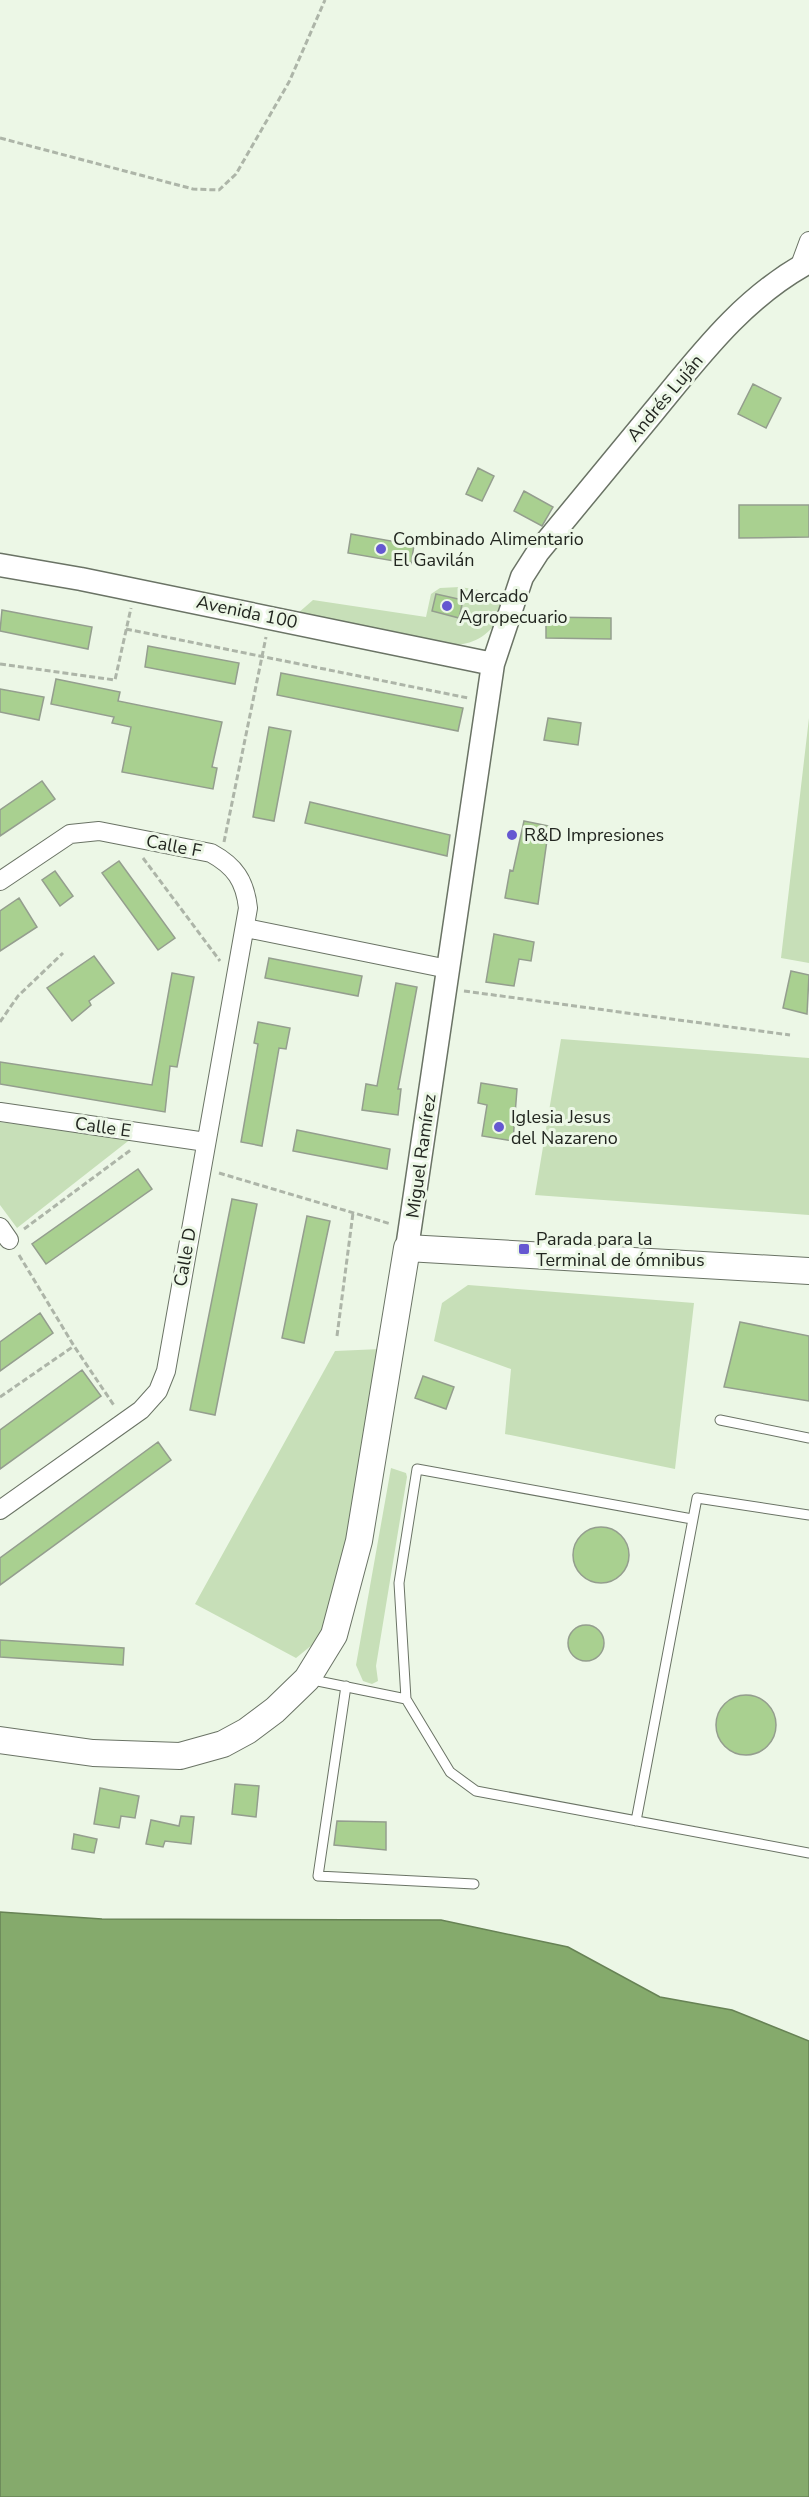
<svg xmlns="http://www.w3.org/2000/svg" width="809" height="2497" viewBox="0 0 809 2497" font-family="'Nunito Sans',sans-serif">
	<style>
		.green { fill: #c7dfb8 }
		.water { fill: #85aa6c; stroke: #678255; stroke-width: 1.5 }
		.building { fill: #a9d090; stroke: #949e8e; stroke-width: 1.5 }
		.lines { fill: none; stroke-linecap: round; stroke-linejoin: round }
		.service-casing { stroke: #6a7365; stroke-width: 11 }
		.minor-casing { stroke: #6a7365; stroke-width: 20 }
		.tertiary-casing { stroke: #6a7365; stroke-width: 25 }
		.secondary-casing { stroke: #6a7365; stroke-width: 28 }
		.path { stroke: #adb5a8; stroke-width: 3; stroke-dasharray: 6 3; stroke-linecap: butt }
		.service { stroke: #fff; stroke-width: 9 }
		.minor { stroke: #fff; stroke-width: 18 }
		.tertiary { stroke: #fff; stroke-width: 22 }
		.secondary { stroke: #fff; stroke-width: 26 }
		.poi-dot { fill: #6558d1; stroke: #ecf7e6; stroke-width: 2 }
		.labels { text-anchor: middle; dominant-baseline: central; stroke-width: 6; stroke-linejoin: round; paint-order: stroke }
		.street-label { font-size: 18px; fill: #222620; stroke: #ecf7e6 }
		.poi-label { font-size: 18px; fill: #222620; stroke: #ecf7e6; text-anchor: start }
	</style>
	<rect width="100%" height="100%" fill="#ecf7e6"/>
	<path class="green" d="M460,587L504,594C502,602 502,612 498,619C489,636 471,645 453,645L297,614L313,600L426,617L431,594L440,588Z
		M809,718V963L781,958Z
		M561,1039L809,1058V1215L535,1195Z
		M0,1122L132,1138L17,1228L0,1205Z
		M468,1285L694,1303L675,1469L505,1434L511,1369L434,1341L442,1303Z
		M381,1349L350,1533L327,1625L312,1645L296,1658L195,1604L335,1351Z
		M391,1468L406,1473L407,1477L376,1666L378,1681L372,1684L363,1681L356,1665Z"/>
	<path class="water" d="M0,1912L102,1919L441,1920L568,1947L660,1997L732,2010L809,2041V2497H0Z"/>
	<path class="building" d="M753,384L781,398L766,428L738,414Z
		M478,468L494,476L482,501L466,494Z
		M524,491L553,507L542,526L514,511Z
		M739,505H809V537L739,538Z
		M351,534L414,545L411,564L348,553Z
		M436,594L463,600L459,618L432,611Z
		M2,610L92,627L88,649L0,631Z
		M546,617L611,618V639L546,638Z
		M148,646L239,663L235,684L145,667Z
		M281,673L463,708L458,731L277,695Z
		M56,679L120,692L118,701L222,722L212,767L217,768L213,789L122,772L131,727L112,723L114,717L51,704Z
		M0,689L44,697L39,720L0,712Z
		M548,718L581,723L578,745L544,740Z
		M269,727L291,731L274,821L253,817Z
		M42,781L55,799L0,836V810Z
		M310,802L450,835L447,856L305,823Z
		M524,821L549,826L538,904L505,898L510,870L513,871Z
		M119,861L175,938L158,950L102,873Z
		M55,871L73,896L60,906L42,880Z
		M19,898L37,927L0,951V911Z
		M494,934L534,942L531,961L519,959L514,986L486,982Z
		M94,956L114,983L89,1001L91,1005L72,1021L47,988Z
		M269,958L362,976L358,996L265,978Z
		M791,971L809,975L807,1014L783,1008Z
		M172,973L194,977L177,1067L170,1066L165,1112L0,1084V1062L152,1085Z
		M396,983L417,987L398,1089H401L398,1115L362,1110L366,1084L377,1086Z
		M258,1022L290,1028L286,1049L279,1048L262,1146L241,1142L258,1044L254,1043Z
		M481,1083L517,1089L513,1141L482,1136L487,1105L478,1103Z
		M297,1130L390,1149L387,1169L293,1151Z
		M138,1169L152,1189L46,1264L32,1244Z
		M232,1199L257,1204L215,1415L190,1410Z
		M307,1216L330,1221L304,1343L282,1338Z
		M40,1313L53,1333L0,1371V1342Z
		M740,1322L809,1336V1401L724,1387Z
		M82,1370L101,1396L0,1469V1430Z
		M423,1376L454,1387L446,1409L415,1398Z
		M158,1442L171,1460L0,1585V1558Z
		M573 1555a28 28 0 1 1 56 0a28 28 0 1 1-56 0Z
		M568 1643a18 18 0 1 1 36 0a18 18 0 1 1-36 0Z
		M0,1640L124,1648L123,1665L0,1657Z
		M716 1725a30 30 0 1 1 60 0a30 30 0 1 1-60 0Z
		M235,1784L259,1786L256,1817L232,1814Z
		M100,1788L139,1796L135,1818L121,1816L119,1828L94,1824Z
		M181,1816L194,1817L191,1844L165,1841L163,1847L146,1844L151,1820L179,1826Z
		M337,1821L386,1822V1850L334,1845Z
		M74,1834L97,1839L94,1853L72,1849Z"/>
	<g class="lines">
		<g class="service-casing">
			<path id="service" d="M720,1420L809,1438
				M692,1519L417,1469L399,1583L406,1699L450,1772L476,1791L809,1853
				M308,1679L406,1699
				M346,1686L318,1876L474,1884
				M636,1821L697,1498L809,1515"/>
		</g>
		<g class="minor-casing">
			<path id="minor" d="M799,268L809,241
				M0,881L70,834L99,831L211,853C235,866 245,881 248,908L166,1371L158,1391L141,1410L0,1510
				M246,928L448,969
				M0,1112L206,1142
				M0,1227L9,1240"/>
		</g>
		<g class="tertiary-casing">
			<path id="tertiary" d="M0,565L81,579L493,664
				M407,1248L493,664L522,577L538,552C577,504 616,457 655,410C701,354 744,297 809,262"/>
		</g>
		<g class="secondary-casing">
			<path id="secondary" d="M0,1740L93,1753L180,1756L223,1744L247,1731L275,1710L307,1679L334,1635L359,1541L407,1248L809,1271"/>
		</g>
		<path class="path" d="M0,138L193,189L219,190L236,174L289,82L325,0
			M126,629L468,698
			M0,664L115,680L131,608
			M224,842L266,637
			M143,858L220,961
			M464,991L790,1035
			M0,1022L18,996L63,953
			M219,1173L391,1224
			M24,1229L132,1149
			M19,1255L74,1346L115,1407
			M337,1336L353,1213
			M0,1397L74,1346"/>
		<use href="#service" class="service"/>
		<use href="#minor" class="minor"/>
		<use href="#tertiary" class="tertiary"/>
		<use href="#secondary" class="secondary"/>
	</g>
	<g class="poi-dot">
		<circle cx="381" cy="549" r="6"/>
		<circle cx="447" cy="606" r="6"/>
		<circle cx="512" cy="835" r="6"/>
		<circle cx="499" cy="1127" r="6"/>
		<rect x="518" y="1243" width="12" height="12" rx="3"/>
	</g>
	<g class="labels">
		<g class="street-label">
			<text transform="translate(665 398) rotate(-50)">Andrés Luján</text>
			<text transform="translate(247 612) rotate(12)">Avenida 100</text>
			<text transform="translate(174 846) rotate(11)">Calle F</text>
			<text transform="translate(103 1127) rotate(8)">Calle E</text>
			<text transform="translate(421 1156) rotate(-82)">Miguel Ramírez</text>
			<text transform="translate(185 1257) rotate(-80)">Calle D</text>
		</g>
		<g class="poi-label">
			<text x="393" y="539">Combinado Alimentario<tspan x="393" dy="21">El Gavilán</tspan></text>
			<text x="459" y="596">Mercado<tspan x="459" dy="21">Agropecuario</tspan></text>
			<text x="524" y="835">R&amp;D Impresiones</text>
			<text x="511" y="1117">Iglesia Jesus<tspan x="511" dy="21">del Nazareno</tspan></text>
			<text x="536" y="1239">Parada para la<tspan x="536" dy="21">Terminal de ómnibus</tspan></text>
		</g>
	</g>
</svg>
